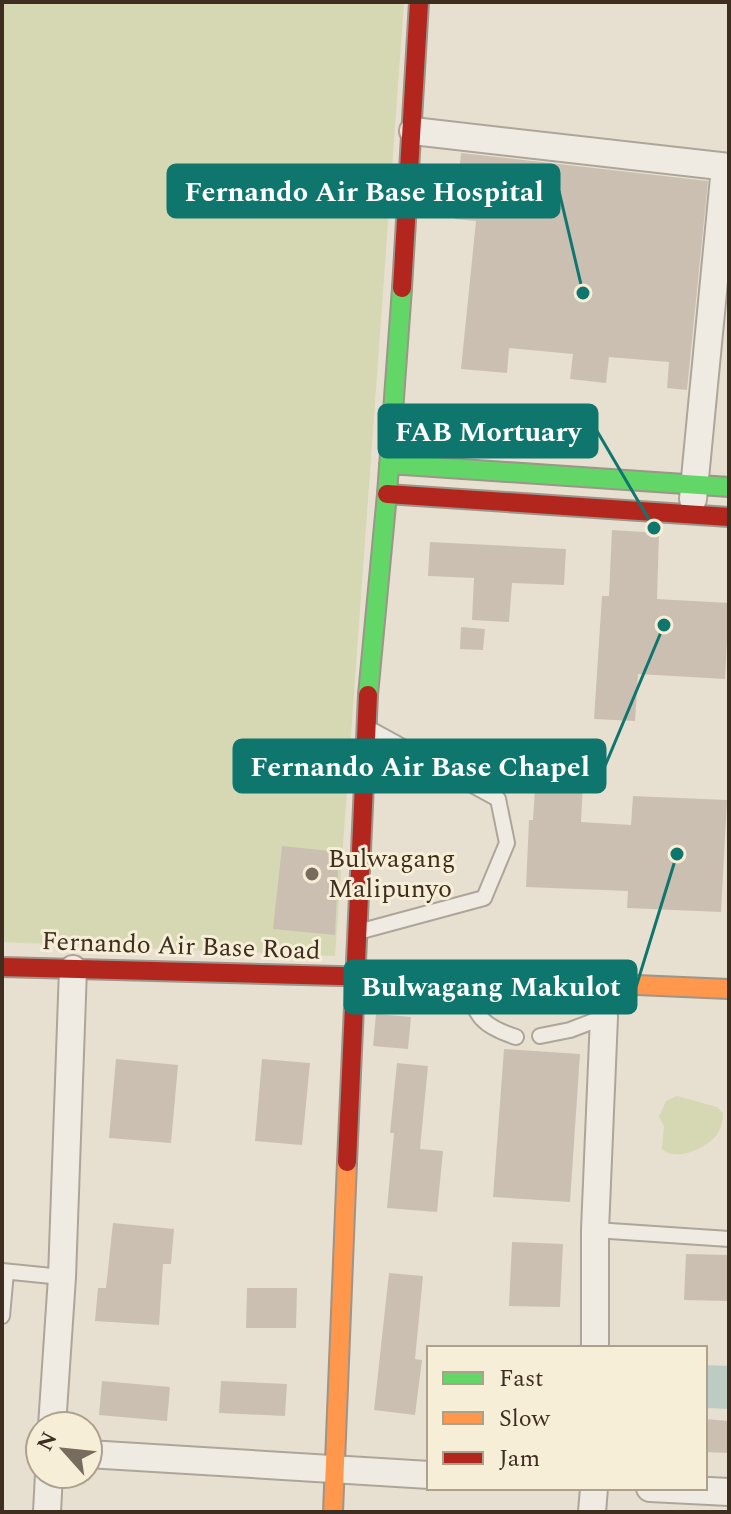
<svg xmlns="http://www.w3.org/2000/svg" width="731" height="1514" viewBox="0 0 731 1514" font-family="Spectral,serif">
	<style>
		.green { fill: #d6d7b3 }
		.water { fill: #bcccc2 }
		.building { fill: #cbbfb2 }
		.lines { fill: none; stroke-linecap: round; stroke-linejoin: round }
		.lane-casing { stroke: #ada599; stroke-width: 18 }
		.street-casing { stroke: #ada599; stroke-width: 30 }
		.fast-casing { stroke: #9c958a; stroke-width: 22 }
		.slow-casing { stroke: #9c958a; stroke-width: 22 }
		.jam-casing { stroke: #9c958a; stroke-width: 22 }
		.lane { stroke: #efebe3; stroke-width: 14 }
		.street { stroke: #efebe3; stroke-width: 26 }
		.fast { stroke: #63d668; stroke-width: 18 }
		.slow { stroke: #ff974d; stroke-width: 18 }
		.jam { stroke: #b3261e; stroke-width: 18 }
		.poi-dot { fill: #786c5e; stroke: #f7eed8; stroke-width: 3 }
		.labels { text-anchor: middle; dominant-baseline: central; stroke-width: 6; stroke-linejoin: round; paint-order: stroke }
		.poi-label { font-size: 26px; fill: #3d2e20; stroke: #f7eed8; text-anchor: start }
		.street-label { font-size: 26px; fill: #3d2e20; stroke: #f7eed8 }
		.leader { fill: none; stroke: #0f766e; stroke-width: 3 }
		.callout-dot { fill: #0f766e; stroke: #f7eed8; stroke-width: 3 }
		.callout { fill: #0f766e; stroke: #0f766e; stroke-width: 3 }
		.callout-label { font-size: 28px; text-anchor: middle; font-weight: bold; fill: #fff }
	</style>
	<rect width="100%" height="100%" fill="#e7e0d1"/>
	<path class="green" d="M2,2H404L335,956L2,942Z
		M677,1096L717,1107L723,1113C723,1121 721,1130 715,1137C704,1149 675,1162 662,1149L664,1126L659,1117L666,1101Z"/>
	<path class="water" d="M705,1365L729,1366V1409L705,1408Z"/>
	<path class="building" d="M461,153L708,181L687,390L667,388L669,362L609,357L606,383L570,379L573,354L509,348L507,373L461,369L476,221L455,219Z
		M612,530L659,533L657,599L729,603L725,679L638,674L635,721L594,719L602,596H609Z
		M430,542L566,549L564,585L512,583L509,622L472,620L474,578L428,576Z
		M461,627L485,629L483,650L460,649Z
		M538,741L585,744L581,822L631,825L633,796L727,800L721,912L627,908L628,891L526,887L529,820H533Z
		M282,846L339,852L335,935L273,929Z
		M376,1014L411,1017L408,1049L373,1046Z
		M504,1049L580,1054L570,1202L493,1197Z
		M116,1059L178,1065L171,1143L109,1138Z
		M262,1059L310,1063L302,1145L255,1141Z
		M397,1063L428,1066L420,1149L443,1151L437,1212L387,1208L394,1133H390Z
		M113,1223L174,1229L171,1264H163L159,1325L95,1321L98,1288H106Z
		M512,1242L563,1244L560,1307L509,1306Z
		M686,1254L729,1255V1301L684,1300Z
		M389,1273L423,1276L415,1359L422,1360L415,1415L374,1410Z
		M247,1288H297L296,1328H246Z
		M102,1381L170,1387L167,1421L99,1415Z
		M221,1381L287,1384L285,1416L219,1413Z
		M705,1419L729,1421V1453L705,1452Z"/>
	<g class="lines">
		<g class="lane-casing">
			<path id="lane" d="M358,932L484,898L507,843L498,799L368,728
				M464,981C477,1016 479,1025 516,1037
				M540,1036L570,1030L604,1017
				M595,1230L729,1239
				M2,1271L62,1277
				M2,1316L6,1272"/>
		</g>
		<g class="street-casing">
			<path id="street" d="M413,131L729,167
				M693,499L725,167
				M595,1348V1230L604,1017L602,984
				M52,1426L62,1277L73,969
				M88,1454L429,1475
				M650,1488L729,1492
				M47,1512L49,1474
				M592,1512L594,1488"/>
		</g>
		<g class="fast-casing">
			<path id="fast" d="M389,464L729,487
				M368,695L387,494L402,288"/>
		</g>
		<g class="slow-casing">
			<path id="slow" d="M567,982L729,989
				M333,1512L347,1162"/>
		</g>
		<g class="jam-casing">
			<path id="jam" d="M402,288L419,2
				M387,494L729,517
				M2,967L567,982
				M347,1162L368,695"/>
		</g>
		<use href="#lane" class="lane"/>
		<use href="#street" class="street"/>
		<use href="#fast" class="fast"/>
		<use href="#slow" class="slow"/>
		<use href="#jam" class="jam"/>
	</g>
	<circle class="poi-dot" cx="312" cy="874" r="8"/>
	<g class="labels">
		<g class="poi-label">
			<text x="328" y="859">Bulwagang<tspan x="328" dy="30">Malipunyo</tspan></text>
		</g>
		<g class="street-label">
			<text transform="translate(181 946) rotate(2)">Fernando Air Base Road</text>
		</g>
	</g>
	<path class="leader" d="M583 293L559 191M654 528L597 431M664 625L605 766M677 854L636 987"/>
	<g class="callout-dot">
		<circle cx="583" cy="293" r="8"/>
		<circle cx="654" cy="528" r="8"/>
		<circle cx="664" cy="625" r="8"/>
		<circle cx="677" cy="854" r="8"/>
	</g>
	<g class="callout">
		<rect x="168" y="165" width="391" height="52" rx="8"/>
		<rect x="379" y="405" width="218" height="52" rx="8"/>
		<rect x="234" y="740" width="371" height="52" rx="8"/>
		<rect x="345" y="961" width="291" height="52" rx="8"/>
	</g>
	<g class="callout-label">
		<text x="364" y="201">Fernando Air Base Hospital</text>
		<text x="488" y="441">FAB Mortuary</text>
		<text x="420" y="776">Fernando Air Base Chapel</text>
		<text x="491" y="996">Bulwagang Makulot</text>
	</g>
	<rect width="731" height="1514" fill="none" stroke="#3d2e20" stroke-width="8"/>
	<rect x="427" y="1346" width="280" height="144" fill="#f7eed8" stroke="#ada18e" stroke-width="2"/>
	<rect x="443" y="1372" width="40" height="12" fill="#63d668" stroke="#ada18e" stroke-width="2"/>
	<text x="499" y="1386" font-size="24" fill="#3d2e20">Fast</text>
	<rect x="443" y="1412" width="40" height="12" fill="#ff974d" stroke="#ada18e" stroke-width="2"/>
	<text x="499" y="1426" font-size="24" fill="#3d2e20">Slow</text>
	<rect x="443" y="1452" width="40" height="12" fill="#b3261e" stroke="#ada18e" stroke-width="2"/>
	<text x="499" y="1466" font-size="24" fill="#3d2e20">Jam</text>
	<g transform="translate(64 1450) rotate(297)"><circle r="38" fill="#f7eed8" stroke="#ada18e" stroke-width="2"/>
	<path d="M0-6L14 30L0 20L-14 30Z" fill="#786c5e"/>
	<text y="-12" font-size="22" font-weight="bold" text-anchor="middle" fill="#3d2e20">N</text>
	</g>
</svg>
